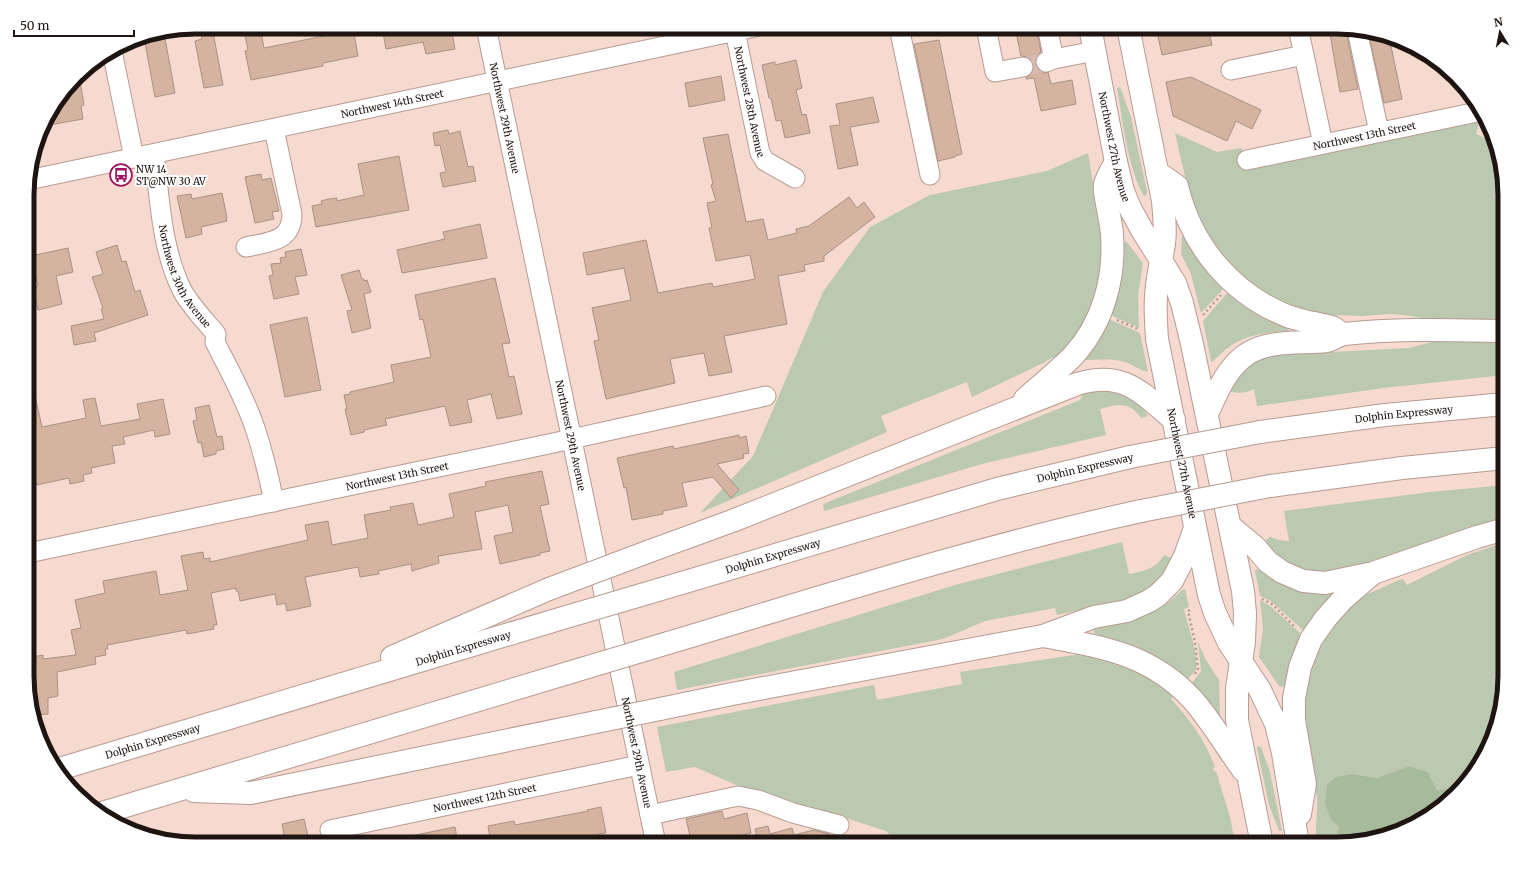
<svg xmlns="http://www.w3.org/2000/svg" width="1532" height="871" viewBox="0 0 1532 871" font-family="Merriweather,serif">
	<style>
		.green { fill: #bac9af }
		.forest { fill: #a8ba9c }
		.building { fill: #d4b4a0; stroke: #a99283 }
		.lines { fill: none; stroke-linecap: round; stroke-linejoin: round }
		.minor-tunnel { stroke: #d6bbb2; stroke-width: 19; stroke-dasharray: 19 10; stroke-linecap: butt }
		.minor-casing { stroke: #b69b92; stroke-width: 21 }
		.highway-casing { stroke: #b69b92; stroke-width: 24 }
		.path { stroke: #b39c94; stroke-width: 2.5; stroke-dasharray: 2 3; stroke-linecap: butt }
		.minor { stroke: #fff; stroke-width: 19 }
		.highway { stroke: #fff; stroke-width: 22 }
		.highway-bridge-casing { stroke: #b69b92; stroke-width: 24; stroke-linecap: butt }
		.highway-bridge { stroke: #fff; stroke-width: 22 }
		.labels { text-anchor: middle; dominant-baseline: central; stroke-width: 4; stroke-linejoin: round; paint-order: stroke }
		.street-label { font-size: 10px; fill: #1e1411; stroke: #fff }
		.poi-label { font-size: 10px; fill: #1e1411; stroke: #fff; text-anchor: start }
		.rim { fill: none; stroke: #1e1411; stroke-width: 5 }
	</style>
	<rect width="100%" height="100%" fill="#f6d9cf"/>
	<path class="green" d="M1120,87L1131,117L1147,191L1146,196L1143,195C1127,164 1123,122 1117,88Z
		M1480,119L1476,134L1497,143L1505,183V322L1434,320L1404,315L1389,314L1363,316L1308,314L1272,301L1242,281L1246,278C1231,264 1215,250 1205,232C1189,202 1183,166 1175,133L1217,152L1242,148L1245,168Z
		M1088,153L1102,239L1101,269L1096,290L1089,309L1093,312L1063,356L1051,358L1045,362L972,397L967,382L881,416L887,432L700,513L753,456L823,292L870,227L930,195L1047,171Z
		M1182,236H1184C1195,256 1208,272 1224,288L1201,313L1191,274L1181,254Z
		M1126,241L1143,263L1138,295L1139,328L1111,315C1119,292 1126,268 1124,244Z
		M1228,292L1288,326L1289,329L1288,331C1264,333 1245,334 1226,349C1221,353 1217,358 1212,362L1211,361L1203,321Z
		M1109,319L1140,333L1148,372C1140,370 1133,365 1125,362C1111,358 1098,360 1085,360L1084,359Z
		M1443,339H1505V375L1383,388L1257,406L1254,389C1246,393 1239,394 1230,391C1240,368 1252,362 1275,355L1409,348Z
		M1104,389C1123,394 1137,398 1148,416L1141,418C1129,401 1118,404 1100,409L1106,435L982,464L824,511L823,504L1080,400L1083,393Z
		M1505,485V519L1458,532L1336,575L1289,569L1267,546L1266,540L1270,537L1279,540L1289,541L1284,511L1430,492Z
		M1122,542L1129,574C1144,571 1156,569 1164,555L1171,558C1155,596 1125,601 1089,608C1077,610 1068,613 1057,615L1055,608L985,621L943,639L677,690L674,672L955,585Z
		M1505,542V687L1483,760L1461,783L1455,787L1437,790L1428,772L1409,766L1377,778L1353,774L1339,826L1337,838L1328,844H1317C1314,828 1318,814 1317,798C1316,787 1313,776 1312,765C1304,717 1300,687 1323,643L1319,640L1356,597C1372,595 1388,583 1403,579L1407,585L1467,555Z
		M1259,569C1281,585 1304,596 1332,592L1333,594L1304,631L1271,601L1260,596L1255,571V570Z
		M1185,589L1189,607L1184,609C1187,624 1199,654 1196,669C1195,672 1190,676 1188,679C1170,665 1151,651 1129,644C1119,640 1102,638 1094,633V629L1096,628C1131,621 1156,617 1182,590Z
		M1260,600L1270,606L1302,635L1292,655L1285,685L1282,687L1279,686L1259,657L1263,629Z
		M1198,642L1206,660L1219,680L1220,716L1192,683L1201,671Z
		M1081,654L1125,665L1156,682L1174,695L1171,699C1190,720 1205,740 1215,767L1213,768L1214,772L1216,771L1230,817L1235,844H898L886,831L830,813L743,788L695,767L666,772L657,727L874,685L877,700L962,684L960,672Z
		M1258,746L1261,747L1270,772L1282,831H1279L1269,805L1257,748Z"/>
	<path class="forest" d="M1409,766L1428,772L1437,790L1455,787L1461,783L1430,816L1391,835L1348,844H1328L1337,838L1339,826L1331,820L1325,803L1327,785L1336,777L1353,774L1377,778Z"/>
	<path class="building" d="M200,27H212L223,85L204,88L195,41L202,39Z
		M260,27L264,48L334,34L333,27H353L358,56L323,63V66L251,80L245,51L248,50L244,31Z
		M382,27H451L455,49L426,54L423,42L386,49Z
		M1015,27H1036L1041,52L1037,55L1035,60L1036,66L1039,71L1044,73L1048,72L1051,84L1072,80L1076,104L1041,111L1034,78L1026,79V78L1030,75L1033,71L1034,65L1032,60L1027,57L1021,56Z
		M1156,27H1208L1212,45L1162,55Z
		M1346,31L1358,89L1340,92L1330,34Z
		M1368,31L1381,33L1406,43L1391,46L1402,99L1384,103Z
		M164,33L175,93L155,97L144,37Z
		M939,40L962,154L955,156V157L938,161L914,44Z
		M796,60L802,88L796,90L802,115L806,114L810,133L785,138L781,120L776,121L771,98H769L762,65L775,62V65Z
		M79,75L84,105L81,106L83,119L49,125L48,116Z
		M721,76L725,100L689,107L685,83Z
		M1191,77L1261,110L1252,129L1236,121L1227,141L1173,116L1166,82Z
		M873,97L879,122L850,127L858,165L838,169L830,126L840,125L836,104Z
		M448,130L449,134L460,131L468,167L473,166L476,181L443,187L440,173L446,172L440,145L435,146L433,133Z
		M728,134L746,222L763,219L768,240L797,233L796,229L809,226L849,197L857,208L864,202L875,217L824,256V261L804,265L805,271L778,276L787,324L724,336L732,372L709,376L704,353L670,359L675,383L606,399L594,341L599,340L592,308L631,300L624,268L587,275L583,253L646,240L658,293L712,283L713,287L755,279L750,255L716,261L709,228H712L707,203L716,201L711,185L713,184L703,138Z
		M399,156L409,210L316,227L312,206L322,204L321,201L329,199L337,198V201L364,195L358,164Z
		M261,174L262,180L271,178L279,211L272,212L274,219L255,223L245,177Z
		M222,193L227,218L226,219L227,221L201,227L202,234L186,238L177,196L191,194L192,199Z
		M480,224L487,258L402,273L397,250L445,239L443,232Z
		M117,245L122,262L126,261L135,292L140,290L148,315L94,333L96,341L74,345L71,326L104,319L101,309L103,308L92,277L103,274L96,252Z
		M68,248L73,272L56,276L62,304L38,310L33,287L38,286L31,256Z
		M301,249L307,275L295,277L299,294L274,299L269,276L273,275L271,264L281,263L280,258L286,257L285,252Z
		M359,270L362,279H364V281L367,280L371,292L364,294L371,328L352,333L347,311L352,310L341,275Z
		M495,278L510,343L502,344L509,377L514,376L522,414L497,419L491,394L467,400L472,422L450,426L445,406L385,419L387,425L364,430V432L351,435L345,409H347L344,395L350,394V392L394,382L391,365L431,357L423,319L420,320L415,295Z
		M307,317L321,390L285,397L270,325Z
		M28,391H34L42,427L86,418L83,400L95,398L101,426L140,419L137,404L163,399L170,434L155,437L154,430L123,437L125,444L112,446L115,463L91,468L92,473L83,475L84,481L70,484L69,478L37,485L35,479L28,481Z
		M209,405L217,437L222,436L224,449L216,451V454L204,457L201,442L198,443L193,421L197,420L195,408Z
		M739,435V438L746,436L749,453L743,454L744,458L717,464L739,490L731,498L713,477L682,483L687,506L663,511V514L632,520L626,487L624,488L617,458L673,446L674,449Z
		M542,471L549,504L540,506L550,551L540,553V555L500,564L494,536L513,532L508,505L475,512L482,549L438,556L439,563L412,571L411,564L378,571L379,574L360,577L358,567L305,577L311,606L287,611L285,603L277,605L275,594L240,601L238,591H236V588L211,593L217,625H213L214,629L187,634L186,630L107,645L108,649H105L106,655L95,657L96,664L57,672L58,696L48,698V714L35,715L28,698V658L43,655V659L76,655L71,630L81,628L75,600L105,593L103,581L156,571L160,595L188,590L181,556L203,552L204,559L210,558V562L308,540L305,525L328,521L332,545L368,538L364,515L391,510L390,507L413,503L418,525L454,517L449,494L486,486L485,482Z
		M601,807L606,833L598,834L599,838L593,840L594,844H491L488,826L514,821L515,825L588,811L587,810Z
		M722,811L724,819L747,813L751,833L705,844H692L686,819Z
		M304,819L310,844H286L282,824Z
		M768,826L770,834L792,828L794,835L814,830L829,834L831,844H748V839L757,837L755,829Z
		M455,827L458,844H402L401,838Z"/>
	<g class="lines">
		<path class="minor-tunnel" d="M1023,67L1046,62"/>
		<g class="minor-casing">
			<g id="minor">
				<path id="s1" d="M486,27L656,844"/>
				<path d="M899,27L930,175"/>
				<path d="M986,27L995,72L1023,67"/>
				<path d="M1047,27L1054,59"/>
				<path d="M1298,27L1323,144"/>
				<path d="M1357,30L1379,132"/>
				<path id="s2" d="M735,31L760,153L765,161L795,178"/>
				<path d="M112,51L134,158"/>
				<path d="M1046,62L1054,59L1095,51"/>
				<path d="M1231,70L1304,55"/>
				<path id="s3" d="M154,154C160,199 161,246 181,288C187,302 206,322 216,334L215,342C229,370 245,398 255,428C263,452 269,477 274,502"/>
				<path id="s4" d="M1247,160L1482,111"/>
				<path id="s5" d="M28,180L755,27"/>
				<path d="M246,247C268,242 292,242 292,214L274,129"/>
				<path id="s6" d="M28,553L544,445L766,396"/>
				<path d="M650,815L738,796L758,800L793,813L839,825"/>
				<path id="s7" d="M330,830L639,765"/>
			</g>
		</g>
		<g class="highway-casing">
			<g id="highway">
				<path id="s8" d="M1090,27L1116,162L1123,191L1130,208L1142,230L1175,283L1182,303L1192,344L1243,591L1245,613L1244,642L1237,688V720L1262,844"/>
				<path id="s9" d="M1128,27L1163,201C1164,215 1166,230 1164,244C1161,261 1157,278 1156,296C1155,310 1156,324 1157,339L1209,595L1215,613L1229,643L1260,690L1276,724L1283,753L1298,844"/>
				<path d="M1157,172L1177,186C1191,246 1232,295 1290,317C1298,319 1306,322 1314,323C1320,325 1329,325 1334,328C1337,330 1339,332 1341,334"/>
				<path d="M1025,399C1041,385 1058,371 1073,356C1103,323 1115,279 1112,235C1112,224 1103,191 1105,184C1107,176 1112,169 1116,162"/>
				<path d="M1207,414C1217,393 1226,368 1247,354C1271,339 1300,344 1327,341C1333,340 1337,335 1344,334C1397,328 1451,330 1505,331"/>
				<path id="s10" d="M1260,432L1385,415L1505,404"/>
				<path d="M1270,486L1402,468L1505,458"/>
				<path d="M1231,527L1255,547L1268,562L1282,572L1303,581L1325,583L1373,573L1477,537L1505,529"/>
				<path d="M650,551L732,521L1077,384C1123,370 1141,392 1174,420"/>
				<path id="s11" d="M658,590L997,489L1130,457"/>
				<path d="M1043,636C1101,647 1149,653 1192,699C1210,719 1227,748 1243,770"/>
				<path d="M668,643C825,596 981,546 1141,511"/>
				<path d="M392,657L549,589"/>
				<path d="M660,709L732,694L1043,636L1094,617L1127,611L1149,601L1158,595L1172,581L1185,556L1195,528"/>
				<path id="s12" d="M56,770L556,620"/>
				<path d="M194,791L251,793L596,722"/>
				<path d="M102,813L568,673"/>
				<path d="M1300,814L1305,784L1294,720V698L1300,667L1311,639L1326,618L1343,599L1371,575"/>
			</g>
		</g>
		<path class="path" d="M1203,315L1221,295
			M1117,320L1138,329
			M1262,599L1272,604L1296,628
			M1190,610L1188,611L1195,642L1198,670L1194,675"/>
		<use href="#minor" class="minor"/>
		<use href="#highway" class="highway"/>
		<g class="highway-bridge-casing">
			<path id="highway-bridge" d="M1130,457L1260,432
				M1141,511L1270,486
				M549,589L650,551
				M556,620L658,590
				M568,673L668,643
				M596,722L660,709"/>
		</g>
		<use href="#highway-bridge" class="highway-bridge"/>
	</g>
	<defs>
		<g id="bus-ring" transform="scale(1.15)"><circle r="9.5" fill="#fff" stroke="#9f135e" stroke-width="1.5"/><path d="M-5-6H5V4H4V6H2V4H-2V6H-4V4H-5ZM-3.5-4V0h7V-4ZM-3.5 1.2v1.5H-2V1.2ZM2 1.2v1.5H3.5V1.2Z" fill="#9f135e"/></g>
	</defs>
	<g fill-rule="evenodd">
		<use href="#bus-ring" x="121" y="175"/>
	</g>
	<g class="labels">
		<g class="street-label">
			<text stroke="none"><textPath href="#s2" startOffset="72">Northwest 28th Avenue</textPath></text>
			<text stroke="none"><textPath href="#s5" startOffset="372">Northwest 14th Street</textPath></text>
			<text stroke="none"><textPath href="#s1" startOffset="93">Northwest 29th Avenue</textPath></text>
			<text stroke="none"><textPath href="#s4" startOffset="120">Northwest 13th Street</textPath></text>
			<text stroke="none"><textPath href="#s8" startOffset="122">Northwest 27th Avenue</textPath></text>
			<text stroke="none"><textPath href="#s3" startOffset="128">Northwest 30th Avenue</textPath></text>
			<text stroke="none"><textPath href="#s10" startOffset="145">Dolphin Expressway</textPath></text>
			<text stroke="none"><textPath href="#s1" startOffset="417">Northwest 29th Avenue</textPath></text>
			<text stroke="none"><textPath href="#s9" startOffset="443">Northwest 27th Avenue</textPath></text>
			<text transform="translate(1085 468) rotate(-13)">Dolphin Expressway</text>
			<text stroke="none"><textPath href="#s6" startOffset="377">Northwest 13th Street</textPath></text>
			<text stroke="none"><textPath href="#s11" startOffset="120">Dolphin Expressway</textPath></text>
			<text stroke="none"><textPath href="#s12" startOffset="425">Dolphin Expressway</textPath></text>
			<text stroke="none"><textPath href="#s12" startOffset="101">Dolphin Expressway</textPath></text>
			<text stroke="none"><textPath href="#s1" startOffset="741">Northwest 29th Avenue</textPath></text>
			<text stroke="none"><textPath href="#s7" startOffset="158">Northwest 12th Street</textPath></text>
		</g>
		<g class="poi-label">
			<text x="136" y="169">NW 14<tspan x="136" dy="12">ST@NW 30 AV</tspan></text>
		</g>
	</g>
	<path d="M0 0H1532V871H0ZM195 34H1337A161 161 0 0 1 1498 195V676A161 161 0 0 1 1337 837H195A161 161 0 0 1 34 676V195A161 161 0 0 1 195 34Z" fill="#fff" fill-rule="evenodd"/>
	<path class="rim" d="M195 34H1337A161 161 0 0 1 1498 195V676A161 161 0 0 1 1337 837H195A161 161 0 0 1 34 676V195A161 161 0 0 1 195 34Z"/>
	<g transform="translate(1500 32) rotate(350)" stroke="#ffffff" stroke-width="3" paint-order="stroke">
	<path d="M0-3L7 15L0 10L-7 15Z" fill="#1e1411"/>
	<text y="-6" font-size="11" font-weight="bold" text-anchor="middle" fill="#1e1411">N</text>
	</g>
	<path d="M14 30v6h120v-6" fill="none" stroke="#1e1411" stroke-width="2"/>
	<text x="20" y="30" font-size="12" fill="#1e1411" stroke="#ffffff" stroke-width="3" paint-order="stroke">50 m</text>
</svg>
